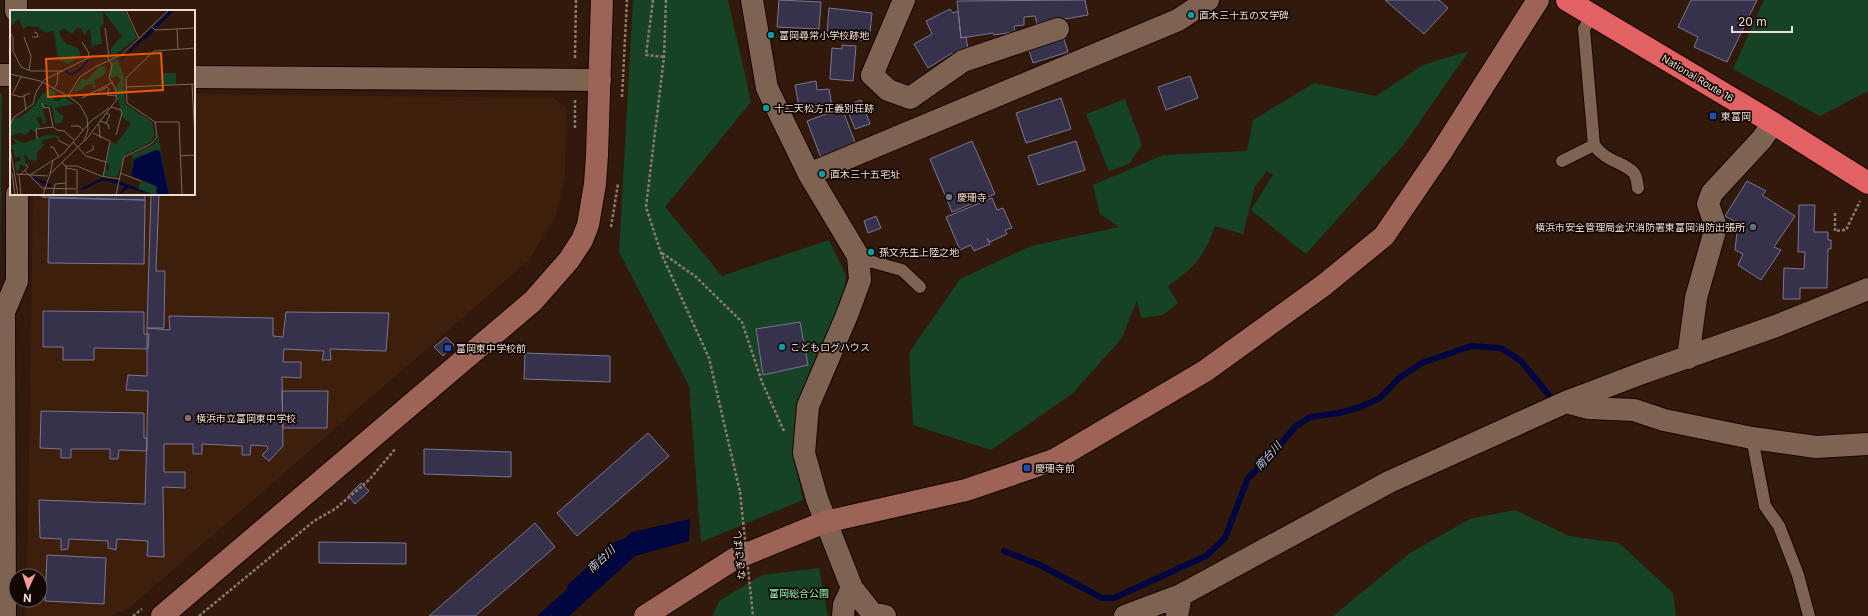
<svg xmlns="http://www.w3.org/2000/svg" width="1868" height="616" viewBox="0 0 1868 616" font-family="Inter,'Noto Sans JP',sans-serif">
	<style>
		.built { fill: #3d1f0c }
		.green { fill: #164326 }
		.water { fill: #000740 }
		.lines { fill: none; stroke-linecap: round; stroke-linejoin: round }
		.stream { stroke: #000740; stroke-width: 6 }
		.building { fill: #37324c; stroke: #7a7593 }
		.lane-casing { stroke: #180400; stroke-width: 14 }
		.street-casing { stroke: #180400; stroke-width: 24 }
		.secondary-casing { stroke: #180400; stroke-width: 24 }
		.highway-casing { stroke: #180400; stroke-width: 24 }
		.path { stroke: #8d796d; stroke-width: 2.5; stroke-dasharray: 3 2; stroke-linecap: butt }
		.lane { stroke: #7f6352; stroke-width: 12 }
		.street { stroke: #7f6352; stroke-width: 22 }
		.secondary { stroke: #9d6357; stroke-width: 22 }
		.highway { stroke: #e26263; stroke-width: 22 }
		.path-bridge { stroke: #8d796d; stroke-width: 2.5; stroke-dasharray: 3 2; stroke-linecap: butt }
		.culture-dot { fill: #0f9aa8; stroke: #110703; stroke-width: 1.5 }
		.transit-dot { fill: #1a4fb4; stroke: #110703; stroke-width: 1.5 }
		.worship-dot { fill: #6b7280; stroke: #110703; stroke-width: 1.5 }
		.service-dot { fill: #5c6f8a; stroke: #110703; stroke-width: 1.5 }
		.education-dot { fill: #8d6e63; stroke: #110703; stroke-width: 1.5 }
		.labels { text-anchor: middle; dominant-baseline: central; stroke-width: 3.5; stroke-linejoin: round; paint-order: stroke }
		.poi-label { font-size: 10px; fill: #eddcd3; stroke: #110703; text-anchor: start }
		.street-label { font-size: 10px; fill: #eddcd3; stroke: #110703 }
		.park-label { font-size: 10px; fill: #92f7b1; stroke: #110703 }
		.water-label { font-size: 11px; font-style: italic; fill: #baccf0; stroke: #110703 }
		.inset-river { fill: none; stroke: #000740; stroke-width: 2 }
		.inset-road { fill: none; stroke: #7c675b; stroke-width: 1 }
		.view { fill: #e8590c; fill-opacity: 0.15; stroke: #e8590c; stroke-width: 2 }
		.inset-edge { fill: none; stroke: #eddcd3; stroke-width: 2 }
	</style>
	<rect width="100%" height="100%" fill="#31190b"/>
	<path class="built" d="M194,94L554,98L566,108L565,177L556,216L529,260L128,609L109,616H26L27,600H40V576H27L33,194H194Z"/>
	<path class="green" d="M633,0H728L751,102L665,207L722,276L829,240L846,275L843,307L793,453L803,500L701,542L689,386L619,252Z
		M1764,0H1868V91L1820,116L1733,69Z
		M1469,51L1404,144L1306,254L1251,210L1273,175L1267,171L1255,186L1243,234L1215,226C1203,258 1196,266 1168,286L1178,303L1163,315L1141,318L1137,300L1122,338L1072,394L991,450L913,425L909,353L960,279L1031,246L1119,227L1100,214L1093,185L1163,155L1247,151L1253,120L1314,83L1376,96L1423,65Z
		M0,94H2L0,277Z
		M1125,99L1142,145L1129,164L1109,171L1086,114Z
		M1515,510L1569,536L1619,543L1673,593L1676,616H1333L1410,553L1470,519Z
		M819,568L828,616H713L719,601L762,575Z"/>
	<path class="water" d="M690,519L689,541L635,556L569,616H537L632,532Z"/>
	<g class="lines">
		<path class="stream" d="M1004,551L1040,565L1102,598H1114L1206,556L1225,538L1248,478L1270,457L1295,427L1310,417L1339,413L1360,407L1380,398L1399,378L1422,363L1471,346L1501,348L1521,361L1552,399
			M570,587L617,544L627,541"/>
	</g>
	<path class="building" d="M779,0L821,2L819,29L777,27Z
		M1085,0L1088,15L1037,24L1035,16L1024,17V25L1014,26L1015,32L994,35L993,33L961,38L957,1Z
		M1385,0H1439L1448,8L1424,34Z
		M1691,0H1757L1727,62L1694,47L1698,37L1678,27Z
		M829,8L872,13L869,41L831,37L832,33H827Z
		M950,9L953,13L958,11L961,38L966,37L968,49L954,58L952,53L928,68L914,44L932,34L926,21Z
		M1063,36L1068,52L1033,63L1028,47Z
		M842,45L856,46L853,81L830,79L832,48L842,49Z
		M1190,76L1198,98L1166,110L1158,87Z
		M816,81L817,90L829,89L832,106L800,112L795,85Z
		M1061,98L1071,129L1026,143L1016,113Z
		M861,100L870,124L855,129L846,106Z
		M842,108L856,145L821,158L807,121Z
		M972,141L995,194L952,212L930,159Z
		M1076,141L1085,170L1038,185L1028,156Z
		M1747,181L1766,191L1762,195L1795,216L1774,247L1781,250L1761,280L1738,265L1743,254L1735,250L1738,223L1725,216Z
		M43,194H159L156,271H165L164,328H147L151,195H145V200L42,197Z
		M49,198L145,200L144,264L48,263Z
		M992,198L997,210L1003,208L1012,228L1005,230L1007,234L990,242L987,238L990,244L974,251L971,245L960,250L946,217Z
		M1799,205H1815L1814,232H1828V240H1831V249H1828L1827,288H1800V299H1783L1784,268L1804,269L1805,252H1798Z
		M876,216L881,228L868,233L864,221Z
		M43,311L144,312V334H149L148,349L94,348V360H63V347H43Z
		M286,312L389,313L386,351L330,349L331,360H322L324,351L284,349L283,362H301V378L282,377L283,446L269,461L262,455L268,449L267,446L251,445L250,455H242V446L202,444V454H193V444H164V472H185V488L163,487L164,557L147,556L148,541L117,539L116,550L108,548V541L69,539L68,549L61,550V539L40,538L39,500L145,504L148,391L126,390L128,375L147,376V328L170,330L169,316L273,318V336L283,337Z
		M800,322L808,365L763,375L756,329Z
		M446,337L454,345L443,356L434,347Z
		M525,353L610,356V382L524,379Z
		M282,391H328L327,428H283Z
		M41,411L144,413V438H147V451L119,450L118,459H110V449H71V458H61V449L40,448Z
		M648,433L669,456L577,536L557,513Z
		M424,449L511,452V477L424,474Z
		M361,483L369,491L355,504L348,496Z
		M535,523L555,547L475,616H429Z
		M319,542L406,543V564L319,563Z
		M47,555L106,558L104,604L45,601Z"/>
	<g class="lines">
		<g class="lane-casing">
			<path id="lane" d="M1594,145C1606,162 1622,161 1634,173C1637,177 1637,183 1638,188
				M1562,161L1594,145L1584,29L1592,15
				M858,261L873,262L902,270L920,287
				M1752,438L1765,506L1779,526L1798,575L1809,616"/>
		</g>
		<g class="street-casing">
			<path id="street" d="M16,0V11
				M752,0L767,88L809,174L858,256L860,280L847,315L808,406L804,453L817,499L852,588L872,613L885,616
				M904,0L872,75L888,90L910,98L963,61L1058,29
				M0,75H11
				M194,77L600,80
				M809,174L1178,20L1208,0
				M1688,358L1696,298L1716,227L1708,204L1712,193L1762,139L1773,123
				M1566,402L1589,408L1634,410L1664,420L1752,438L1816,447L1868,444
				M5,616L4,312L17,281V194
				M843,616L844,605L852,588
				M1125,616L1181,595L1389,482L1566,402L1645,372L1776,326L1868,289
				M1177,616L1181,595"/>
		</g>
		<g class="secondary-casing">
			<path id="secondary" d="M162,616L533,301L569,260L582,240L588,225L595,184L597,155L602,0
				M645,616L734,559L825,522L966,490L1054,460L1205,371L1324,285L1384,236L1440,154L1538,0"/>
		</g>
		<g class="highway-casing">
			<path id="highway" d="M1567,0L1773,123L1868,183"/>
		</g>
		<path class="path" d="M653,0L646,55L664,57
			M666,0L664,57L646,207L661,253L709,358L740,492
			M575,58L576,0
			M622,97L627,0
			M575,100V129
			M1835,213V231L1846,230L1860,201
			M611,227L618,184
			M662,253L695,276L742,322L762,382L784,431
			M133,616L142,609
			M199,616L314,521L335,509L369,480L396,448"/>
		<use href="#lane" class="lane"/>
		<use href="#street" class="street"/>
		<use href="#secondary" class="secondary"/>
		<use href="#highway" class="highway"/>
		<path class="path-bridge" d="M740,492L753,616"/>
	</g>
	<g class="culture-dot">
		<circle cx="1191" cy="15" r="4"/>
		<circle cx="771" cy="35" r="4"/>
		<circle cx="766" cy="108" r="4"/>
		<circle cx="822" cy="174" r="4"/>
		<circle cx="871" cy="252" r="4"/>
		<circle cx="782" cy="347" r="4"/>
	</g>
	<g class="transit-dot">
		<rect x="1709" y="112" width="8" height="8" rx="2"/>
		<rect x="444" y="344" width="8" height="8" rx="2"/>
		<rect x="1023" y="464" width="8" height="8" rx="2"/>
	</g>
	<circle class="worship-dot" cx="949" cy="197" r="4"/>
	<circle class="service-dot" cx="1753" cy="227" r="4"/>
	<circle class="education-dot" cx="188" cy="418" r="4"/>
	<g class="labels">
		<g class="poi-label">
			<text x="1199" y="15">直木三十五の文学碑</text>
			<text x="779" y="35">富岡尋常小学校跡地</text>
			<text x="774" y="108">十二天松方正義別荘跡</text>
			<text x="1721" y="116">東富岡</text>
			<text x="830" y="174">直木三十五宅址</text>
			<text x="957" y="197">慶珊寺</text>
			<text x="1745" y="227" text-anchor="end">横浜市安全管理局金沢消防署東富岡消防出張所</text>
			<text x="879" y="252">孫文先生上陸之地</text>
			<text x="790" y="347">こどもログハウス</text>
			<text x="456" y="348">富岡東中学校前</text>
			<text x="196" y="418">横浜市立富岡東中学校</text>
			<text x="1035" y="468">慶珊寺前</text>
		</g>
		<g class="street-label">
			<text transform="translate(1698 78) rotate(31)">National Route 16</text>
			<text transform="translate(739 555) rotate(-96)">なぎさばし</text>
		</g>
		<g class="park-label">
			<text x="799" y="593">富岡総合公園</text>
		</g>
		<g class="water-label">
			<text transform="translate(1268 456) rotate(-48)">南台川</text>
			<text transform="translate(601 559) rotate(-43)">南台川</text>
		</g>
	</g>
	<g transform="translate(10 10)">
		<rect width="185" height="185" fill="#31190b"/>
		<path d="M0,0H115L127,28L101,48V38L112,26L93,1L94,13L90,18L92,34L84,35L82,39L80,18L74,25L71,18H67L62,24L55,19L49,21L52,29L57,34L68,38L70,43V46L58,54L48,49L44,21L35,23L28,17L18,16L13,19L9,9L0,17ZM108,49L114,67L115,94L142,112L145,125L141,132L115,145L107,167L94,165L95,160L99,161V155L96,154L101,131L106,134L121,114L112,107L106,77L111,70L108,66L101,68L100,66L102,52ZM90,56L95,57L96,62L93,66L84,70L86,77L83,78L82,74L76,75L72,80L62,82L72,69L77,70ZM152,63H166V74L152,75ZM41,79L46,82L43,89L48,91L54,86L64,94L45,98L50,105H54L51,113L45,114L42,97L35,94L33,99L36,113L33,114L31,106L26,108L31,117L28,118L26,123L21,119L16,125L9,123L1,126L0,113L4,108H10L23,97L32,84ZM36,125L49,126L50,130L45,127L31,131L34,135L27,142V151L20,150L14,144L16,157L10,154L9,160L6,162L5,153L11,150L9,146L5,148L3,139H0V135L7,134L1,127L14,133ZM149,125V131L159,185H143L128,179L131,170L121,166L123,148L121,145L145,134Z" fill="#164326"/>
		<path d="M160,0H163L112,50L109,51ZM146,140L150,141L159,185H147L146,176L121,166L124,149ZM92,168L107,170L143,185L119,178L108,185L115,176L93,170L75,179L68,180Z" fill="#000740"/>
		<path class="inset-river" d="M145,18L163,0M134,29L143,20M56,61L59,64L64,63L72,58L78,50M24,168L41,176"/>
		<path class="inset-road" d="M116,0L129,29M142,17L145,20L185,18M95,18L99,47M167,19L168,39M0,22L3,28V41L11,57L21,61H53M14,27L21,46L19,61M22,27H28L27,23L24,22M72,32L79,43L78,48M0,64L30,71L58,86L70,95L77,108L78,120L74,131L40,164L33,185M182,74L185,128M116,77L185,74M43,79L47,74L48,64M88,82L97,77L99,79L97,85L107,86M3,83L11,67M0,84L11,87L20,83M14,86L16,100M58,86L70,67L87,56L111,45L159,0M72,88L103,72M32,93L34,98L39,97L43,117M101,97L111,100L112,103L106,125M96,103L100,105L96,113M90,111L98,114L99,119M145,112H169L172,185M89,114L90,128M0,116L3,108L23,94L26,82L34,70L82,46H97L102,55L99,68L105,78L107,89L75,131M61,116H69L73,120M83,123L100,131L93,167M27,129L26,119L43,117L47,120L54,121L64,130M48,130L59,136M63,132L76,146L96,152M40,137H43L49,147M0,138L8,185M76,143L84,139L82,135M170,146L185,145M52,152L55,156H67L91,166L110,169M56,158L67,160V185M15,161L32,178L66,179M2,163L5,185M110,163L131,171M6,164L38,166M40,164L43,150M9,165L11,185M10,165L18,157L16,154M20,165L53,144L81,111L99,98M43,185L45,174L56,173M56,185V156M106,185L114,147L141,134L147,127L145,112L117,93L116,68L144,41L185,38"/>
		<path class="view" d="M151,43L153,80L38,87L36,49Z"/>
		<rect width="185" height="185" class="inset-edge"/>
	</g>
	<g transform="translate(28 588) rotate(183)"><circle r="19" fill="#110703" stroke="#695c56"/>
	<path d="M0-3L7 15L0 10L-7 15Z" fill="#f59b96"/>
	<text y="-6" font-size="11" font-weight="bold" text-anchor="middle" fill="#eddcd3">N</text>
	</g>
	<path d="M1732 26v6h60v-6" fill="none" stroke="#eddcd3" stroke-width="2"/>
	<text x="1738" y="26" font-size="12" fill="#eddcd3" stroke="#110703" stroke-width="3" paint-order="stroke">20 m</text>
</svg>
